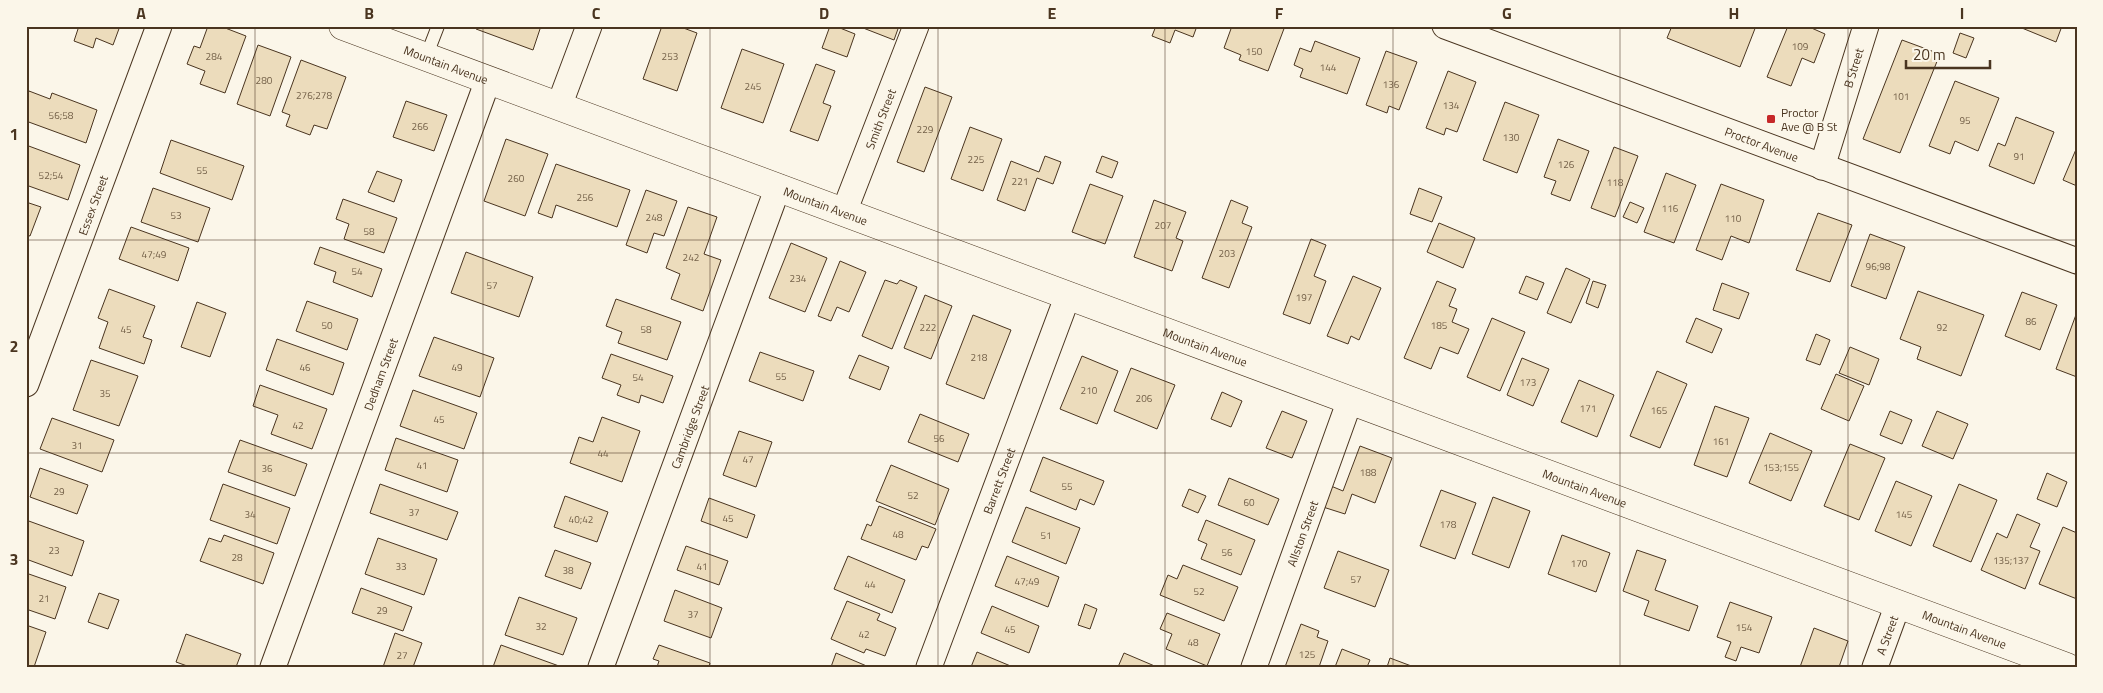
<svg xmlns="http://www.w3.org/2000/svg" width="2103" height="693" viewBox="0 0 2103 693" font-family="'Titillium Web',sans-serif">
	<style>
		.building { fill: #ecdcbc; stroke: #4a3520 }
		.lines { fill: none; stroke-linecap: round; stroke-linejoin: round }
		.lane-casing { stroke: #4a3520; stroke-width: 14 }
		.street-casing { stroke: #4a3520; stroke-width: 27 }
		.secondary-casing { stroke: #4a3520; stroke-width: 29 }
		.lane { stroke: #fbf6e9; stroke-width: 12 }
		.street { stroke: #fbf6e9; stroke-width: 25 }
		.secondary { stroke: #fbf6e9; stroke-width: 28 }
		.grid { fill: none; stroke: #4a3520; stroke-width: 1; stroke-opacity: 0.55 }
		.poi-dot { fill: #c62828; stroke: #fbf6e9; stroke-width: 2 }
		.labels { text-anchor: middle; dominant-baseline: central; stroke-width: 4; stroke-linejoin: round; paint-order: stroke }
		.number-label { font-size: 10px; fill: #725f47 }
		.street-label { font-size: 12px; fill: #4a3520; stroke: #fbf6e9 }
		.poi-label { font-size: 12px; fill: #4a3520; stroke: #fbf6e9; text-anchor: start }
		.neatline { fill: none; stroke: #4a3520; stroke-width: 2 }
		.grid-label { font-size: 16px; text-anchor: middle; font-weight: bold; fill: #4a3520 }
	</style>
	<rect width="100%" height="100%" fill="#fbf6e9"/>
	<path class="building" d="M79,26H120L113,45L96,38L93,48L74,41Z
		M208,26H220L246,36L225,93L200,84L205,71L187,64L194,46L200,48Z
		M477,26H541L533,50L476,29Z
		M662,26H678L697,33L677,91L643,79Z
		M830,26H835L855,34L847,57L822,48Z
		M858,26H899L894,40Z
		M1156,26H1197L1193,37L1175,30L1170,43L1152,36Z
		M1232,26H1285L1268,71L1239,60L1241,55L1224,48Z
		M1672,26H1756L1740,67L1667,38Z
		M1788,26H1807L1825,34L1814,63L1802,58L1791,86L1767,77Z
		M2017,26H2062L2056,42Z
		M1960,33L1974,38L1966,58L1953,53Z
		M1902,40L1940,54L1900,153L1863,139Z
		M1315,41L1360,58L1347,94L1300,77L1303,69L1294,65L1300,48L1311,52Z
		M258,45L291,57L270,116L237,104Z
		M742,49L784,64L763,123L721,108Z
		M1386,51L1417,62L1399,110L1389,106L1387,113L1366,105Z
		M301,60L346,77L327,129L314,125L310,135L286,126L290,115L282,112Z
		M816,64L835,71L823,103L831,106L818,141L790,131Z
		M1448,71L1476,82L1457,132L1446,128L1444,135L1426,128Z
		M1955,81L1999,98L1978,151L1955,141L1950,154L1929,146Z
		M925,87L952,97L924,172L897,162Z
		M29,91L50,99L52,93L97,110L86,143L26,121V99Z
		M406,101L447,115L434,151L393,137Z
		M1505,102L1539,115L1517,173L1483,160Z
		M2016,117L2054,132L2034,184L1989,166L1998,143L2005,146Z
		M970,127L1002,139L983,191L951,179Z
		M506,139L548,154L525,216L484,201Z
		M1558,139L1589,151L1570,201L1551,194L1556,181L1544,177Z
		M171,140L244,166L232,200L160,173Z
		M26,145L80,165L68,200L26,185Z
		M1614,147L1638,156L1615,217L1591,208Z
		M2077,147V186L2063,180Z
		M1045,156L1061,162L1053,184L1037,178L1025,211L997,200L1011,161L1039,172Z
		M1102,156L1118,162L1112,178L1096,172Z
		M556,164L630,190L617,227L556,205L552,218L538,213Z
		M377,171L402,180L394,202L368,192Z
		M1666,173L1696,185L1674,243L1644,232Z
		M1090,184L1123,196L1105,244L1072,232Z
		M1721,184L1764,200L1749,243L1731,236L1722,260L1696,250Z
		M153,188L210,208L198,242L141,222Z
		M1419,188L1442,197L1432,222L1410,214Z
		M646,190L677,201L664,236L654,233L647,253L626,245Z
		M343,199L397,218L384,253L344,239L349,224L336,219Z
		M1154,200L1186,212L1176,238L1183,241L1172,271L1134,257Z
		M1231,200L1248,207L1242,223L1252,227L1229,288L1202,278Z
		M26,202L41,207L30,236L26,235Z
		M1630,202L1644,208L1637,223L1623,217Z
		M688,207L717,217L704,254L721,260L703,311L671,299L680,274L666,268Z
		M1818,213L1852,225L1830,282L1796,270Z
		M1439,223L1475,238L1463,268L1427,252Z
		M131,227L189,248L178,281L119,259Z
		M1870,234L1905,247L1886,299L1851,286Z
		M1311,239L1326,245L1314,276L1326,281L1310,324L1283,314Z
		M791,243L827,258L805,312L769,298Z
		M320,247L382,269L372,297L333,282L336,272L314,264Z
		M466,252L533,277L519,317L451,293Z
		M840,261L866,272L849,312L837,307L831,321L818,316Z
		M1566,268L1590,279L1571,323L1547,313Z
		M1353,276L1381,288L1359,340L1351,336L1348,344L1327,336Z
		M1526,276L1544,283L1537,300L1519,293Z
		M885,280L897,284L900,280L917,287L892,349L862,336Z
		M1437,281L1456,289L1449,306L1457,309L1452,322L1469,329L1458,354L1440,347L1431,369L1404,358Z
		M1593,281L1606,285L1598,308L1586,303Z
		M1722,283L1749,293L1739,319L1713,310Z
		M109,289L155,306L143,337L152,340L144,364L99,348L108,322L98,318Z
		M1918,291L1984,315L1961,376L1917,359L1921,347L1900,339Z
		M2022,292L2057,305L2040,350L2005,336Z
		M925,295L952,306L931,359L904,348Z
		M616,299L681,322L667,360L618,343L622,332L606,326Z
		M307,301L358,319L347,350L296,331Z
		M197,302L226,313L210,357L181,347Z
		M2077,312V377L2056,369Z
		M973,315L1011,330L984,399L946,384Z
		M1492,318L1525,332L1500,391L1467,377Z
		M1696,318L1722,329L1712,353L1686,342Z
		M1816,334L1830,340L1820,365L1806,360Z
		M434,337L494,358L480,397L419,376Z
		M277,339L344,363L333,395L266,370Z
		M1850,347L1879,359L1869,385L1839,373Z
		M760,352L814,371L803,401L749,381Z
		M611,354L673,376L663,403L641,395L639,403L617,395L621,385L602,378Z
		M859,355L889,367L880,390L849,378Z
		M1082,356L1118,371L1097,424L1060,409Z
		M1522,358L1549,369L1533,406L1507,395Z
		M91,360L138,376L119,426L73,410Z
		M1131,368L1175,385L1157,429L1114,411Z
		M1657,371L1687,384L1660,448L1630,436Z
		M1836,374L1864,386L1849,421L1821,409Z
		M1579,380L1614,395L1597,437L1561,422Z
		M260,385L327,409L312,449L271,434L278,415L253,406Z
		M413,390L477,413L464,449L400,426Z
		M1222,392L1242,401L1231,427L1211,419Z
		M1715,406L1749,418L1727,477L1694,465Z
		M1282,411L1307,421L1292,458L1266,448Z
		M1890,411L1912,420L1902,444L1880,435Z
		M1937,411L1968,424L1953,459L1922,446Z
		M920,414L969,434L958,462L908,442Z
		M602,417L640,431L622,482L570,463L579,437L593,442Z
		M52,418L114,440L102,472L40,449Z
		M739,431L772,442L756,487L723,475Z
		M1770,433L1812,451L1791,501L1749,483Z
		M396,438L458,460L447,492L385,470Z
		M240,440L307,464L295,496L228,472Z
		M1850,444L1885,458L1859,520L1824,506Z
		M1360,446L1392,458L1375,503L1352,494L1345,514L1323,507L1331,486L1343,491Z
		M1043,457L1104,481L1094,505L1080,499L1076,510L1030,491Z
		M891,465L949,489L935,525L876,501Z
		M40,468L88,485L77,514L30,497Z
		M2047,473L2067,482L2057,507L2037,499Z
		M1229,478L1279,499L1268,525L1218,505Z
		M1896,481L1932,496L1911,546L1875,531Z
		M223,484L290,508L277,544L210,520Z
		M380,484L458,512L447,540L370,513Z
		M1959,484L1997,500L1971,562L1933,546Z
		M1189,489L1206,496L1198,513L1182,506Z
		M1441,490L1476,503L1455,559L1420,546Z
		M565,496L608,512L597,542L554,527Z
		M1493,497L1530,511L1509,568L1472,554Z
		M709,498L755,515L747,538L701,521Z
		M879,506L936,529L928,548L922,546L916,560L861,539L867,524L871,526Z
		M1026,507L1080,528L1066,564L1012,542Z
		M2017,514L2040,524L2030,547L2040,551L2025,589L1981,570L1997,533L2007,538Z
		M26,520L84,541L72,576L26,559Z
		M1206,520L1255,540L1241,575L1201,559L1207,544L1198,540Z
		M2063,527L2077,533V599L2039,584Z
		M224,535L274,553L263,584L200,561L209,538L221,542Z
		M1562,535L1610,553L1596,592L1548,574Z
		M378,538L437,559L424,595L365,574Z
		M686,546L728,561L719,585L677,570Z
		M555,550L591,563L581,589L545,576Z
		M1637,550L1666,560L1655,590L1698,606L1689,631L1644,615L1649,601L1623,591Z
		M1338,551L1389,570L1375,607L1324,588Z
		M848,556L905,580L892,613L834,589Z
		M1007,556L1059,577L1048,607L995,586Z
		M1183,565L1238,587L1224,621L1160,595L1168,575L1177,579Z
		M26,573L66,587L55,619L26,609Z
		M361,588L412,607L403,631L352,613Z
		M675,590L722,608L711,638L664,621Z
		M99,593L119,600L108,629L88,622Z
		M519,597L577,618L563,655L505,635Z
		M847,601L880,614L877,620L896,628L885,656L866,649L864,653L831,639Z
		M1730,602L1772,617L1759,653L1741,647L1736,661L1725,657L1731,642L1717,637Z
		M1085,604L1097,609L1090,629L1078,625Z
		M992,606L1039,626L1029,653L981,633Z
		M1167,613L1220,634L1207,666L1166,649L1172,634L1160,629Z
		M1301,624L1319,631L1317,637L1328,641L1319,667H1285Z
		M26,625L46,632L34,667H26Z
		M1814,628L1848,641L1839,667H1800Z
		M395,633L422,643L413,667H383Z
		M186,634L241,654L236,667H190L176,662Z
		M501,645L559,666V667H493Z
		M659,645L710,663L709,667H657L659,661L653,659Z
		M1342,649L1370,660L1367,667H1335Z
		M977,652L1013,667H971Z
		M836,653L869,667H831Z
		M1124,653L1157,667H1118Z
		M1390,658L1414,667H1387Z"/>
	<g class="lines">
		<g class="lane-casing">
			<path id="lane" d="M426,57L438,26"/>
		</g>
		<g class="street-casing">
			<g id="street">
				<path id="s1" d="M1445,26L2077,261"/>
				<path d="M559,106L589,26"/>
				<path id="s2" d="M1822,167L1866,26"/>
				<path id="s3" d="M844,212L916,26"/>
				<path id="s4" d="M26,384L159,26"/>
				<path id="s5" d="M273,667L488,80"/>
				<path id="s6" d="M601,667L778,187"/>
				<path id="s7" d="M929,667L1068,295"/>
				<path id="s8" d="M1254,667L1350,400"/>
				<path id="s9" d="M1875,667L1898,604"/>
			</g>
		</g>
		<g class="secondary-casing">
			<g id="secondary">
				<path id="s10" d="M343,26L2067,667"/>
			</g>
		</g>
		<use href="#lane" class="lane"/>
		<use href="#street" class="street"/>
		<use href="#secondary" class="secondary"/>
	</g>
	<path class="grid" d="M255,26V667M483,26V667M710,26V667M938,26V667M1165,26V667M1393,26V667M1620,26V667M1848,26V667M26,240H2077M26,453H2077"/>
	<rect class="poi-dot" x="1766" y="114" width="10" height="10" rx="2.5"/>
	<g class="labels">
		<g class="number-label">
			<text x="1800" y="46">109</text>
			<text x="1254" y="51">150</text>
			<text x="214" y="56">284</text>
			<text x="670" y="56">253</text>
			<text x="1328" y="67">144</text>
			<text x="264" y="80">280</text>
			<text x="1391" y="84">136</text>
			<text x="753" y="86">245</text>
			<text x="314" y="95">276;278</text>
			<text x="1901" y="96">101</text>
			<text x="1451" y="105">134</text>
			<text x="61" y="115">56;58</text>
			<text x="1965" y="120">95</text>
			<text x="420" y="126">266</text>
			<text x="925" y="129">229</text>
			<text x="1511" y="137">130</text>
			<text x="2019" y="156">91</text>
			<text x="976" y="159">225</text>
			<text x="1566" y="164">126</text>
			<text x="202" y="170">55</text>
			<text x="51" y="175">52;54</text>
			<text x="516" y="178">260</text>
			<text x="1020" y="181">221</text>
			<text x="1615" y="182">118</text>
			<text x="585" y="197">256</text>
			<text x="1670" y="208">116</text>
			<text x="176" y="215">53</text>
			<text x="654" y="217">248</text>
			<text x="1733" y="218">110</text>
			<text x="1163" y="225">207</text>
			<text x="369" y="231">58</text>
			<text x="1227" y="253">203</text>
			<text x="154" y="254">47;49</text>
			<text x="691" y="257">242</text>
			<text x="1878" y="266">96;98</text>
			<text x="357" y="271">54</text>
			<text x="798" y="278">234</text>
			<text x="492" y="285">57</text>
			<text x="1304" y="297">197</text>
			<text x="2031" y="321">86</text>
			<text x="327" y="325">50</text>
			<text x="1439" y="325">185</text>
			<text x="928" y="327">222</text>
			<text x="1942" y="327">92</text>
			<text x="126" y="329">45</text>
			<text x="646" y="329">58</text>
			<text x="979" y="357">218</text>
			<text x="305" y="367">46</text>
			<text x="457" y="367">49</text>
			<text x="781" y="376">55</text>
			<text x="638" y="377">54</text>
			<text x="1528" y="382">173</text>
			<text x="1089" y="390">210</text>
			<text x="105" y="393">35</text>
			<text x="1144" y="398">206</text>
			<text x="1588" y="408">171</text>
			<text x="1659" y="410">165</text>
			<text x="439" y="419">45</text>
			<text x="298" y="425">42</text>
			<text x="939" y="438">56</text>
			<text x="1721" y="441">161</text>
			<text x="77" y="445">31</text>
			<text x="603" y="453">44</text>
			<text x="748" y="459">47</text>
			<text x="422" y="465">41</text>
			<text x="1781" y="467">153;155</text>
			<text x="267" y="468">36</text>
			<text x="1368" y="472">188</text>
			<text x="1067" y="486">55</text>
			<text x="59" y="491">29</text>
			<text x="913" y="495">52</text>
			<text x="1249" y="502">60</text>
			<text x="414" y="512">37</text>
			<text x="250" y="514">34</text>
			<text x="1904" y="514">145</text>
			<text x="728" y="518">45</text>
			<text x="581" y="519">40;42</text>
			<text x="1448" y="524">178</text>
			<text x="898" y="534">48</text>
			<text x="1046" y="535">51</text>
			<text x="54" y="550">23</text>
			<text x="1227" y="552">56</text>
			<text x="237" y="557">28</text>
			<text x="2011" y="560">135;137</text>
			<text x="1579" y="563">170</text>
			<text x="401" y="566">33</text>
			<text x="702" y="566">41</text>
			<text x="568" y="570">38</text>
			<text x="1356" y="579">57</text>
			<text x="1027" y="581">47;49</text>
			<text x="870" y="584">44</text>
			<text x="1199" y="591">52</text>
			<text x="44" y="598">21</text>
			<text x="382" y="610">29</text>
			<text x="693" y="614">37</text>
			<text x="541" y="626">32</text>
			<text x="1744" y="627">154</text>
			<text x="1010" y="629">45</text>
			<text x="864" y="634">42</text>
			<text x="1193" y="642">48</text>
			<text x="1307" y="654">125</text>
			<text x="402" y="655">27</text>
		</g>
		<g class="street-label">
			<text stroke="none"><textPath href="#s10" startOffset="110">Mountain Avenue</textPath></text>
			<text stroke="none"><textPath href="#s2" startOffset="104">B Street</textPath></text>
			<text stroke="none"><textPath href="#s3" startOffset="100">Smith Street</textPath></text>
			<text stroke="none"><textPath href="#s1" startOffset="338">Proctor Avenue</textPath></text>
			<text stroke="none"><textPath href="#s4" startOffset="191">Essex Street</textPath></text>
			<text stroke="none"><textPath href="#s10" startOffset="515">Mountain Avenue</textPath></text>
			<text stroke="none"><textPath href="#s10" startOffset="920">Mountain Avenue</textPath></text>
			<text stroke="none"><textPath href="#s5" startOffset="312">Dedham Street</textPath></text>
			<text stroke="none"><textPath href="#s6" startOffset="256">Cambridge Street</textPath></text>
			<text stroke="none"><textPath href="#s7" startOffset="199">Barrett Street</textPath></text>
			<text stroke="none"><textPath href="#s10" startOffset="1325">Mountain Avenue</textPath></text>
			<text stroke="none"><textPath href="#s8" startOffset="142">Allston Street</textPath></text>
			<text stroke="none"><textPath href="#s10" startOffset="1730">Mountain Avenue</textPath></text>
			<text stroke="none"><textPath href="#s9" startOffset="34">A Street</textPath></text>
		</g>
		<g class="poi-label">
			<text x="1781" y="112">Proctor<tspan x="1781" dy="14">Ave @ B St</tspan></text>
		</g>
	</g>
	<rect width="2103" height="693" fill="none" stroke="#fbf6e9" stroke-width="55"/>
	<path d="M1906 60v8h84v-8" fill="none" stroke="#4a3520" stroke-width="2.5"/>
	<text x="1913" y="60" font-size="15" fill="#4a3520" stroke="#fbf6e9" stroke-width="4" paint-order="stroke">20 m</text>
	<rect x="28" y="28" width="2048" height="638" class="neatline"/>
	<g class="grid-label">
		<text x="141" y="19">A</text>
		<text x="369" y="19">B</text>
		<text x="596" y="19">C</text>
		<text x="824" y="19">D</text>
		<text x="1052" y="19">E</text>
		<text x="1279" y="19">F</text>
		<text x="1507" y="19">G</text>
		<text x="1734" y="19">H</text>
		<text x="1962" y="19">I</text>
		<text x="14" y="140">1</text>
		<text x="14" y="352">2</text>
		<text x="14" y="565">3</text>
	</g>
</svg>
